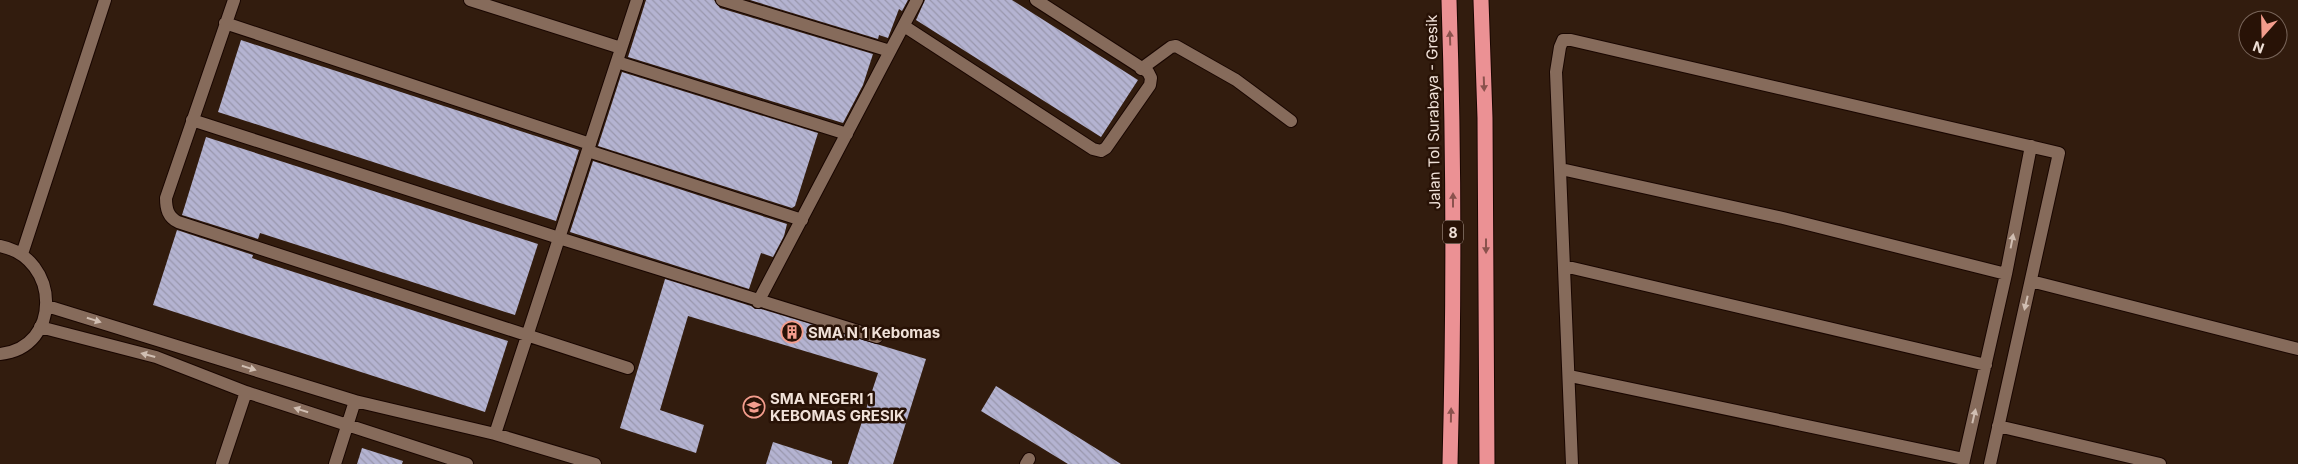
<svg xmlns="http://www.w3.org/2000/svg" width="2298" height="464" viewBox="0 0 2298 464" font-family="Inter,sans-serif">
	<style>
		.building { fill: url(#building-back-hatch) }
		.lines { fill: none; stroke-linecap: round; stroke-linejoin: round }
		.minor-casing { stroke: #190600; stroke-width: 14 }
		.motorway-casing { stroke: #190600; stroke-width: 17 }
		.minor { stroke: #866b5b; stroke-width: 12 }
		.motorway { stroke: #eb9194; stroke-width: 15 }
		.oneway { fill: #8a524d }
		.oneway2 { fill: #d0beb2 }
		.labels { text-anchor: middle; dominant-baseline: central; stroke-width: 5; stroke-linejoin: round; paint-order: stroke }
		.shield { fill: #281206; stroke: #b4a399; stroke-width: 1 }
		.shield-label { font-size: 14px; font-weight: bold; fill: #f0e1d8 }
		.street-label { font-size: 15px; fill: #f0e1d8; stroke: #281206 }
		.poi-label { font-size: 15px; font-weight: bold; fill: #f0e1d8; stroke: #281206; text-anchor: start }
	</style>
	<defs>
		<pattern id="building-back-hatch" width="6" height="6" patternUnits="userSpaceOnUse" patternTransform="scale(1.25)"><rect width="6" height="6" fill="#b4b3d1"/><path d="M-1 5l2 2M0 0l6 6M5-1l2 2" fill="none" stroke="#9997ad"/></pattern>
	</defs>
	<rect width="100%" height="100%" fill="#321c0e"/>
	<path class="building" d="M646,0H714L720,8L873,54L863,85L843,123L628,57Z
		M750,0H908L902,11L899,9L888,38L879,35L878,39Z
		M925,0H1012L1138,80L1101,137L916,20Z
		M241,40L579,150L556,221L218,112Z
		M622,72L818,133L795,206L792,208L598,146Z
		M206,137L538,244L515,315L260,233L258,239L182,215Z
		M593,161L787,224L784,236L773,257L761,253L749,289L570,232Z
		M177,230L253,255L252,258L266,263L508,341L485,412L153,305Z
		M665,279L751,306L755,309H761L926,359L893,464H848L878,373L688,316L660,410L704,425L696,453L620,428Z
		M996,386L1121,464H1068L981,411Z
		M773,442L832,461V464H766Z
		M362,448L403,461L402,464H357Z"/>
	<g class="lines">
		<g class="minor-casing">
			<path id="minor" d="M234,0L166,198C166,209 168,217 178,222L628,368
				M470,0L621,48
				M722,0L890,51
				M225,23L590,144
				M904,26L1093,149L1101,151L1106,148L1150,85L1151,78L1148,72L1036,0
				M617,62L847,134
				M1141,69L1171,47L1176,46L1236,80L1291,121
				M192,120L559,238L877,337
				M588,151L802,220
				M1561,169L1783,218L2006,274
				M0,246C61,258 62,348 0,354
				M22,254L105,0
				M1564,266L1986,365
				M2031,281L2298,349
				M758,302L917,0
				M47,306L355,401L495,434L595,464
				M40,327L156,357L246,392L467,464
				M1570,376L1964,459
				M1998,426L2160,464
				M495,434L637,0
				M222,464L246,392
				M335,464L355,401
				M1026,464L1029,459
				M1572,464L1556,72L1560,47L1563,40H1571L2059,153L1990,464
				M1963,464L2006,274L2031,146"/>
		</g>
		<g class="motorway-casing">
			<path id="motorway" d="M1449,0C1454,155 1454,309 1450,464
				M1481,0L1485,118L1487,464"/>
		</g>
		<use href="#minor" class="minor"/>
		<use href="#motorway" class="motorway"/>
	</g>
	<defs><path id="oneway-solid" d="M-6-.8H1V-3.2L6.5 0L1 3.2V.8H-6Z" transform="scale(1.25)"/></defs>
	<g class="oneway">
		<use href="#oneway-solid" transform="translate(1450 38) rotate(-92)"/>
		<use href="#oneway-solid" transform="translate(1484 84) rotate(88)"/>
		<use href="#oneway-solid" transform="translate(1453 200) rotate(-90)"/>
		<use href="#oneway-solid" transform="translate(1486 246) rotate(90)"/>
		<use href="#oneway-solid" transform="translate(1451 415) rotate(-89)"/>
	</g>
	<g class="oneway2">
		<use href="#oneway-solid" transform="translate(2012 241) rotate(-79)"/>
		<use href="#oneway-solid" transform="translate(2026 303) rotate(103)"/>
		<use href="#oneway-solid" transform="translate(94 320) rotate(17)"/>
		<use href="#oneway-solid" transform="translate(148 355) rotate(-165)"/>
		<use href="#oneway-solid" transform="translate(249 368) rotate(17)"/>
		<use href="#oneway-solid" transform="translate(301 410) rotate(-162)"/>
		<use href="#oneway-solid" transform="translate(1974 416) rotate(-77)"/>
	</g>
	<defs>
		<g id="building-ring" transform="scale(1.125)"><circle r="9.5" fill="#281206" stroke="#f49d8d" stroke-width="1.5"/><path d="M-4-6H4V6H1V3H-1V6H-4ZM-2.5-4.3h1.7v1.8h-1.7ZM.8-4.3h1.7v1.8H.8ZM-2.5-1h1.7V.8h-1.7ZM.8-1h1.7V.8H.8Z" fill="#f49d8d"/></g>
		<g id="school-ring" transform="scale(1.125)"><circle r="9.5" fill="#281206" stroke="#f49d8d" stroke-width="1.5"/><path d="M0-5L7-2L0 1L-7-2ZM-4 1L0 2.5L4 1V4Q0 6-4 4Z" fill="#f49d8d"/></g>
	</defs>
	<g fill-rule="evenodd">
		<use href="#building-ring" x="792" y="332"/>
		<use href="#school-ring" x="754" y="407"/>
	</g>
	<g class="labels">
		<rect class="shield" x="1443" y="220.5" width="20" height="23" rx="4"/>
		<g class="shield-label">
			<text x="1453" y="232">8</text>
		</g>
		<g class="street-label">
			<text transform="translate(1433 112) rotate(-91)">Jalan Tol Surabaya - Gresik</text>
		</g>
		<g class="poi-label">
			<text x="808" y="332">SMA N 1 Kebomas</text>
			<text x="770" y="398">SMA NEGERI 1<tspan x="770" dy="17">KEBOMAS GRESIK</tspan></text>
		</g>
	</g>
	<g transform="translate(2263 35) rotate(200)"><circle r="24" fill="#281206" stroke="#78655a"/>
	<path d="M0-4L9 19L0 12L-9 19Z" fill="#f49d8d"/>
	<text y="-8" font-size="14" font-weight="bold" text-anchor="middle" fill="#f0e1d8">N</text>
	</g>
</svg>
